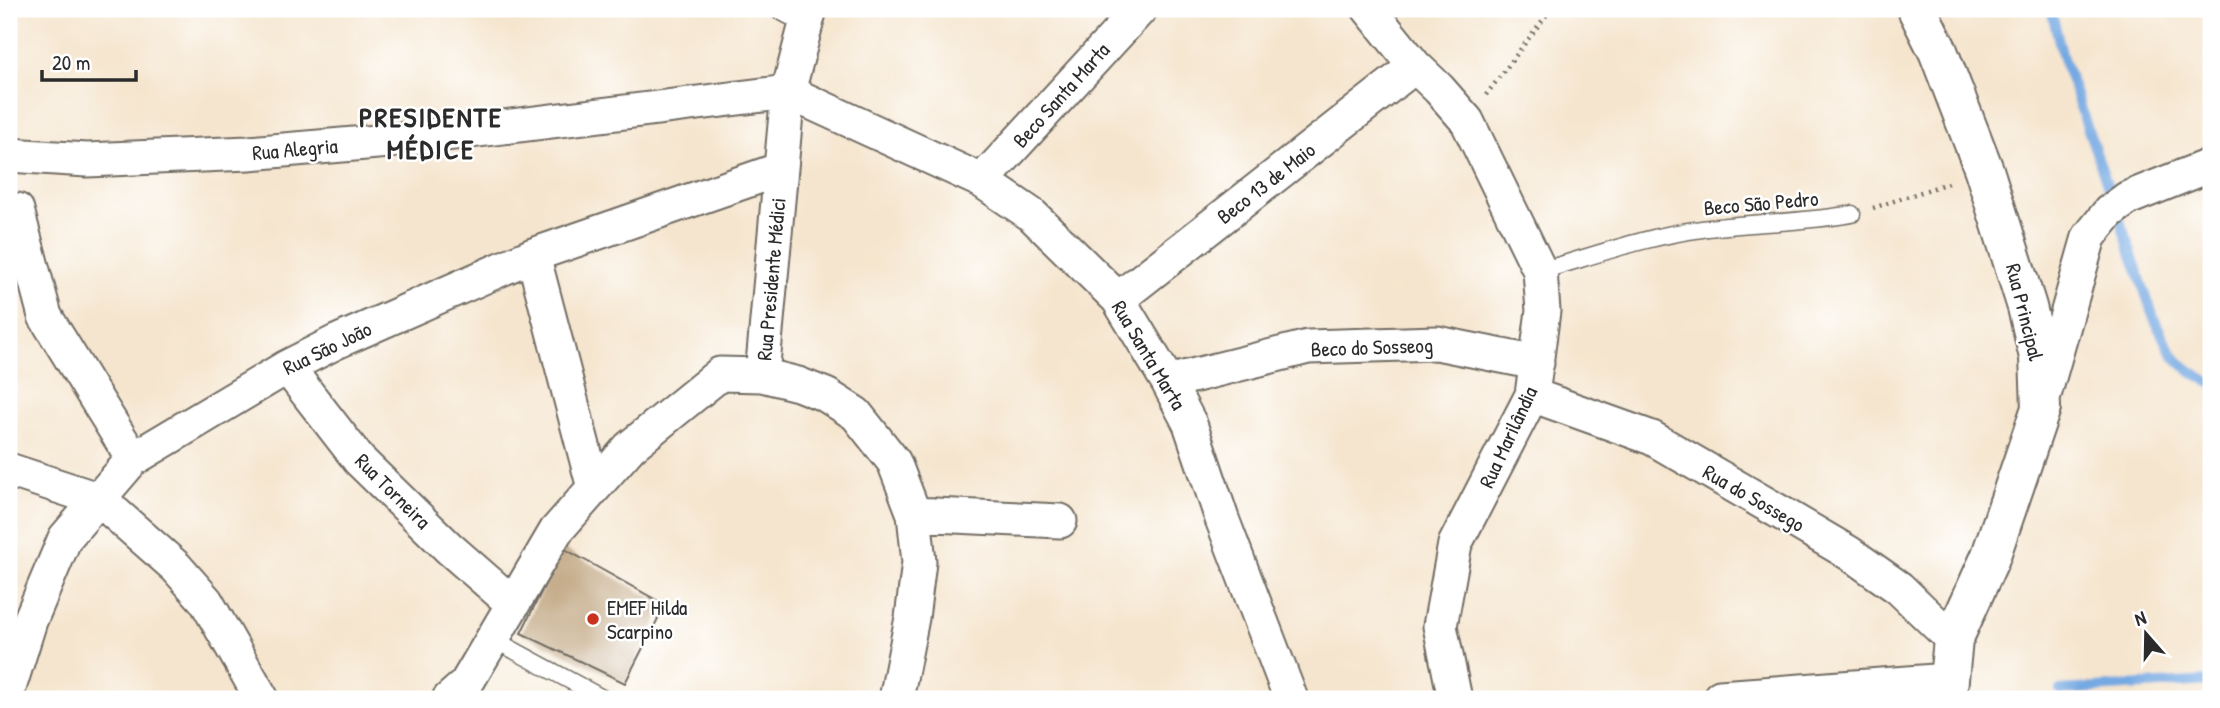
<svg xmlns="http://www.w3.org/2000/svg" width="2220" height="708" viewBox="0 0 2220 708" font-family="'Patrick Hand',sans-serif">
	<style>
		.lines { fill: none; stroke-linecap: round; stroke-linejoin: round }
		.stream { stroke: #75a9e2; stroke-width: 10 }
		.building { fill: #bea27c }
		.service-casing { stroke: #726c64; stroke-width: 19 }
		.minor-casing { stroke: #726c64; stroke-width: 37 }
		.tertiary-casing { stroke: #726c64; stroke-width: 42 }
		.path { stroke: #726c64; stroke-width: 4.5; stroke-dasharray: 2 5; stroke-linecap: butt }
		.service { stroke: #fff; stroke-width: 16 }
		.minor { stroke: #fff; stroke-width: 33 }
		.tertiary { stroke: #fff; stroke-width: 38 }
		.poi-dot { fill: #c8321e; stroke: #fff; stroke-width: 2.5 }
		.labels { text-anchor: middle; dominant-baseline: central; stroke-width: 5; stroke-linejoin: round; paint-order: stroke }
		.street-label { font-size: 21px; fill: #2b2b2b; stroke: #fff }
		.poi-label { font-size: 21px; fill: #2b2b2b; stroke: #fff; text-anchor: start }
		.district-label { font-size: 28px; font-weight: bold; letter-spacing: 2px; fill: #2b2b2b; stroke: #fff }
	</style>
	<rect width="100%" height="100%" fill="#fff"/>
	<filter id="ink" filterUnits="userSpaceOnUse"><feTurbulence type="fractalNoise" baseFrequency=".0143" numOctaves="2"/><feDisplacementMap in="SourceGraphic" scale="14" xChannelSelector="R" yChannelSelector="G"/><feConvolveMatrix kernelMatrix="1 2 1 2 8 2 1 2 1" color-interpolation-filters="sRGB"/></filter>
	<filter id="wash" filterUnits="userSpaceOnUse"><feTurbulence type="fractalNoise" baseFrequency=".00686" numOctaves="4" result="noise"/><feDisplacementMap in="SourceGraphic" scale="28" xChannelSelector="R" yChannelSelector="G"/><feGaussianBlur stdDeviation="1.57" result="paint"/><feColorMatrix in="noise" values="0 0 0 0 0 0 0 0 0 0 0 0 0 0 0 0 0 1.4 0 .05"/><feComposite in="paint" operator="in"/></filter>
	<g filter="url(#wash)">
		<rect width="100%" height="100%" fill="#f5e5ce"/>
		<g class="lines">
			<path class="stream" d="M2051,9L2063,58L2154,318C2172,356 2173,362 2211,383
				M2060,690L2211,681"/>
		</g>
		<g id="blocks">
			<path class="building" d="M563,548L665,605L625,683L521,633Z"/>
		</g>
	</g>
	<g filter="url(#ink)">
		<use href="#blocks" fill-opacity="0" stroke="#726c64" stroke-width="2"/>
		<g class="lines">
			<g class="service-casing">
				<path id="service" d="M776,9L806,25
					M1540,271C1593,256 1647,236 1702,229C1752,222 1802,223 1852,214
					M493,639L604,699"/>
			</g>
			<g class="minor-casing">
				<path id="minor" d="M1369,9L1415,66L1439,89L1467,121L1540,271L1543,311L1532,395L1455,544L1440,626L1455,699
					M788,92L982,181L1032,215L1118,299L1168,382L1190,424L1222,519L1291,699
					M9,155L87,160L249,153L389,141L788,92
					M982,181L1140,9
					M9,210H17L45,316L133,459
					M533,255L594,488
					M1118,299L1415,66
					M287,367L359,460L449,548L512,603
					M762,375L788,92L810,9
					M1168,382L1308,347L1437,343L1537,363
					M2045,392L2089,237L2109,212L2128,198L2211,165
					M1532,395L1652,438L1783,514L1849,553L1899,588L1953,640
					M9,470L100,500L176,567L206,601L262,699
					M914,514L1060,521
					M9,688L30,621L65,538L133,459L287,367L336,342L533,255L781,169
					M1720,697L1948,680
					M449,699L466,684L556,531L630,447L720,374L762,375L798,384L826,395L856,414L894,462L914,514L919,562L912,618L896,699"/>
			</g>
			<g class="tertiary-casing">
				<path id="tertiary" d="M1917,9L1938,51L1984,170L2027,307L2039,357L2041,408L1990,558L1953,640L1947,699"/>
			</g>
			<path class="path" d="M1486,95L1551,9
				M1873,208L1951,182"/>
			<use href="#service" class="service"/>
			<use href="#minor" class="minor"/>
			<use href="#tertiary" class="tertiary"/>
		</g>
	</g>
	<circle class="poi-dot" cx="593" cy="619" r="7"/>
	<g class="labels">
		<g class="street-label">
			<text transform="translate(1061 95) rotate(-48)">Beco Santa Marta</text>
			<text transform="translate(295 149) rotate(-5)">Rua Alegria</text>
			<text transform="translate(1266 183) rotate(-38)">Beco 13 de Maio</text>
			<text transform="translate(1761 203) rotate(-5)">Beco São Pedro</text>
			<text transform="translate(771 279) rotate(-85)">Rua Presidente Médici</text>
			<text transform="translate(2025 312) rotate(76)">Rua Principal</text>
			<text transform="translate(1372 347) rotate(-2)">Beco do Sosseog</text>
			<text transform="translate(327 348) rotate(-26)">Rua São João</text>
			<text transform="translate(1149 355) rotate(59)">Rua Santa Marta</text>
			<text transform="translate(1508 437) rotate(-65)">Rua Marilândia</text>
			<text transform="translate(393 491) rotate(45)">Rua Torneira</text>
			<text transform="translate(1754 498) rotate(30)">Rua do Sossego</text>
		</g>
		<g class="poi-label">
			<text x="607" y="607">EMEF Hilda<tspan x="607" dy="24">Scarpino</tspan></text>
		</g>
		<g class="district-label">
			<text x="431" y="117">PRESIDENTE<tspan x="431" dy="32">MÉDICE</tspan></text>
		</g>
	</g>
	<rect width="2220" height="708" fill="none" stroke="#fff" stroke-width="35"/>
	<g transform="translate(2146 634) rotate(340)" stroke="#ffffff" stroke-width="5" paint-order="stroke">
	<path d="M0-5L12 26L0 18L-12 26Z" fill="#2b2b2b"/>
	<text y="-10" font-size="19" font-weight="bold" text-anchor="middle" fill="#2b2b2b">N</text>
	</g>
	<path d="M42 70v10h94v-10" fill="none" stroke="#2b2b2b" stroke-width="3.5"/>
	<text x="52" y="70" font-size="21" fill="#2b2b2b" stroke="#ffffff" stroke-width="5" paint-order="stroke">20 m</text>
</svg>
